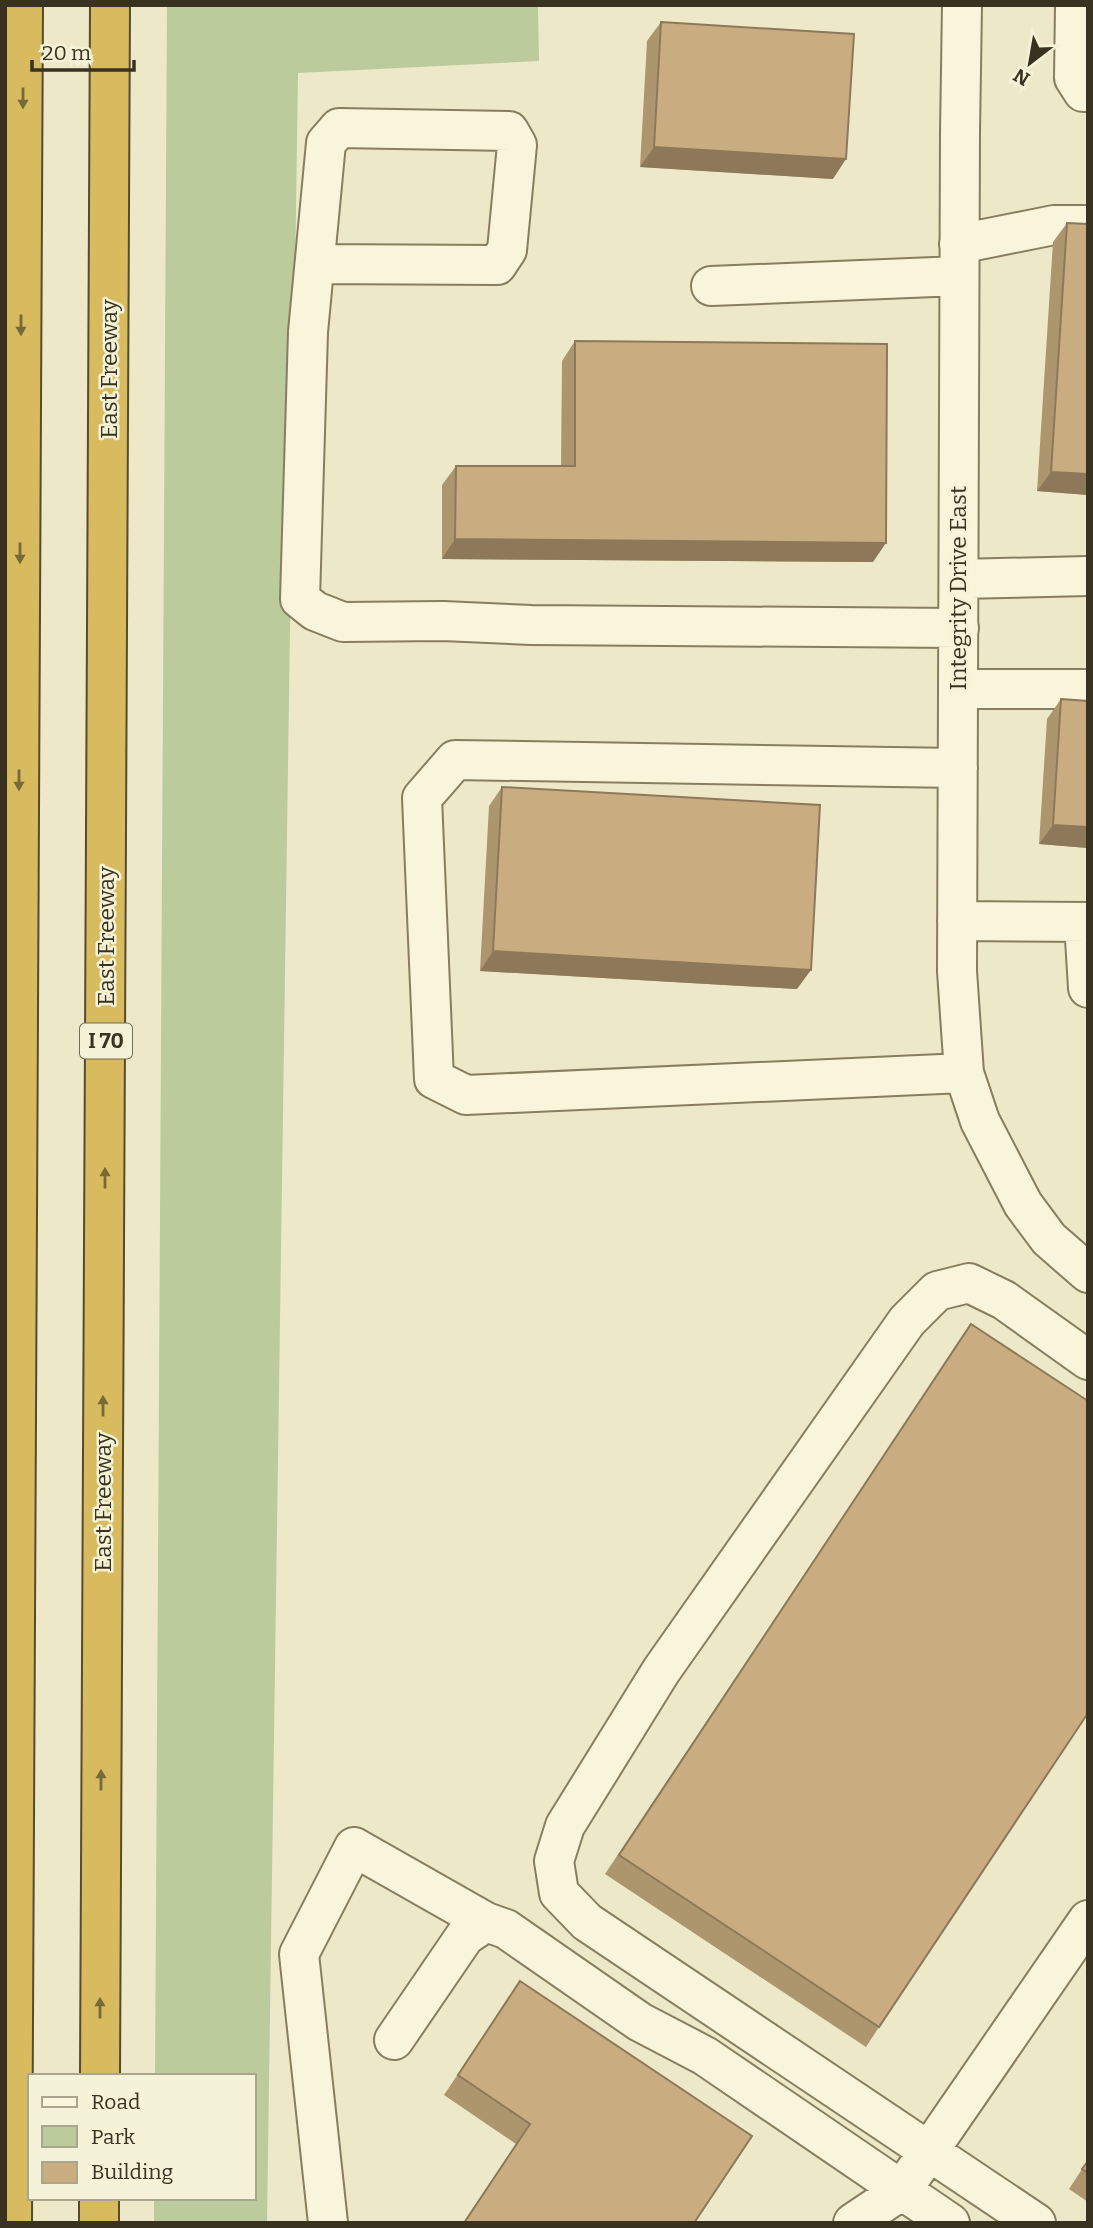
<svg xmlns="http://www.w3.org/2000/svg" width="1093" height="2228" viewBox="0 0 1093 2228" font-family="Bitter,serif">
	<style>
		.green { fill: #bbcb9c }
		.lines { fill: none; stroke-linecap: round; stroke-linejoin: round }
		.minor-casing { stroke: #887d5e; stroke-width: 42 }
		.highway-casing { stroke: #564a31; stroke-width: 42 }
		.minor { stroke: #f8f5db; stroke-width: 38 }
		.highway { stroke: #d7bb5e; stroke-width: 38 }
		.wall { fill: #ad956e }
		.shaded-wall { fill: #8d795a }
		.building { fill: #c9ad80; stroke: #8d795a; stroke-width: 2 }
		.oneway { fill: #786939 }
		.labels { text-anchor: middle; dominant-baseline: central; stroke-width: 5; stroke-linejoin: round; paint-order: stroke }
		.shield { fill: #f4f2d7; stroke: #716c58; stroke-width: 2 }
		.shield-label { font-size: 21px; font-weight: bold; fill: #393221 }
		.street-label { font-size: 23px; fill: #393221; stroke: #f4f2d7 }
	</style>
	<rect width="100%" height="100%" fill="#ede9c8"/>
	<path class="green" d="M167,5H538L539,61L298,73L267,2223H154V2198H254V2076H155Z"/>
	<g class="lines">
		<g class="minor-casing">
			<path id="minor" d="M962,5L960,132L957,971L964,1073L980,1121L1023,1204L1049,1239L1088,1273
				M1075,5L1074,78L1083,92H1088
				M959,244L1054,225H1088
				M315,264L497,265L507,250L517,145L509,131L339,128L326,143L308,332L300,599L315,611L343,622L443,621L531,625L959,628
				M711,286L959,276
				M959,579L1088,576
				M958,689H1088
				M958,768L455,760L422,798L434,1079L466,1095L964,1073
				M957,921L1088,922
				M1084,922L1088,988
				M394,2040L465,1936L486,1922L506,1929L640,2022L705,2056L950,2223
				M328,2223L299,1954L354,1847L486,1922
				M853,2223L902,2190L1088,1920
				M1036,2223L587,1922L559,1893L554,1861L565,1826L661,1671L907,1321L937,1291L969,1283L1004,1300L1088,1360"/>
		</g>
		<g class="highway-casing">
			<path id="highway" d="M100,2076L110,5
				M12,2223L23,5
				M99,2223V2198"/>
		</g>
		<use href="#minor" class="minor"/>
		<use href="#highway" class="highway"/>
	</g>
	<path class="wall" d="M661,22L833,179L640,167L647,41Z
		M1067,223L1088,224V495L1037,491L1053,242Z
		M575,341L873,562L442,559V485L456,466H561L562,361Z
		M1061,699L1088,848L1039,844L1047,719Z
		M502,787L797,989L480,971L489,806Z
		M971,1324L879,2027L866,2047L605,1874Z
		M520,1981L694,2223H463L516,2144L444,2095Z
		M1088,2160V2202L1069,2189Z"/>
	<path class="shaded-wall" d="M654,147L846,159L833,179L640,167Z
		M1051,472L1088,474V495L1037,491Z
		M455,539L886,543L873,562L442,559Z
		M1053,825L1088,827V848L1039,844Z
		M493,951L811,970L797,989L480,971Z"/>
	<path class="building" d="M661,22L854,34L846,159L654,147Z
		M1067,223L1088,224V474L1051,472Z
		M575,341L887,344L886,543L455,539L456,466H575Z
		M1061,699L1088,701V827L1053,825Z
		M502,787L820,805L811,970L493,951Z
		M971,1324L1088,1401V1713L879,2027L619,1855Z
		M520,1981L752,2136L694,2223H464L530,2124L458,2075Z
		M1088,2161V2173L1082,2169Z"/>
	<defs><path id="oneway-solid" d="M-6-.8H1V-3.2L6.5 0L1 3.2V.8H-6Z" transform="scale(1.75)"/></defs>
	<g class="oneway">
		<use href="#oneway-solid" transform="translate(23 98) rotate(90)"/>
		<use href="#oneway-solid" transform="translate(21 325) rotate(90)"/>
		<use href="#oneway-solid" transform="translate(20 553) rotate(90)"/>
		<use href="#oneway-solid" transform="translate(19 780) rotate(90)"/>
		<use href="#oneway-solid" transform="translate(105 1178) rotate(-90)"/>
		<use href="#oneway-solid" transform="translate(103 1406) rotate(-90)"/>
		<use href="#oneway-solid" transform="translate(101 1780) rotate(-90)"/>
		<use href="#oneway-solid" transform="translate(100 2008) rotate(-90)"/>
	</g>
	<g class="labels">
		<rect class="shield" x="80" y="1023.5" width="52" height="35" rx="5"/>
		<g class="shield-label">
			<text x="106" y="1041">I 70</text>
		</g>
		<g class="street-label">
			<text transform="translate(109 369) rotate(-90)">East Freeway</text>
			<text transform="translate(958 588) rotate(-90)">Integrity Drive East</text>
			<text transform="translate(106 936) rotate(-90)">East Freeway</text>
			<text transform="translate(103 1502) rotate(-90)">East Freeway</text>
		</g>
	</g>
	<rect width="1093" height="2228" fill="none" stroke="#393221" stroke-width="14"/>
	<rect x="28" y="2074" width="228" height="126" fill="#f4f2d7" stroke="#a9a58e" stroke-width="2"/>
	<rect x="42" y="2097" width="35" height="10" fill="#f8f5db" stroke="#a9a58e" stroke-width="2"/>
	<text x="91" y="2109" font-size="21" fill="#393221">Road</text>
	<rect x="42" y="2126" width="35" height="21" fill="#bbcb9c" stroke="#a9a58e" stroke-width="2"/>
	<text x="91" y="2144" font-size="21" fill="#393221">Park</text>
	<rect x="42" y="2162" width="35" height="21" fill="#c9ad80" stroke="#a9a58e" stroke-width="2"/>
	<text x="91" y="2179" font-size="21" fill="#393221">Building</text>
	<g transform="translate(1030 63) rotate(211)" stroke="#f4f2d7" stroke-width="5" paint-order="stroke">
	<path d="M0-5L12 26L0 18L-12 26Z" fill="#393221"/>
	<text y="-10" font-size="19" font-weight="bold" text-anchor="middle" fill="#393221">N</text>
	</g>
	<path d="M32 60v10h102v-10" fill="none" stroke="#393221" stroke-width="3.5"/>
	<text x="42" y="60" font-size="21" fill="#393221" stroke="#f4f2d7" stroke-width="5" paint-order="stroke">20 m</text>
</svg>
